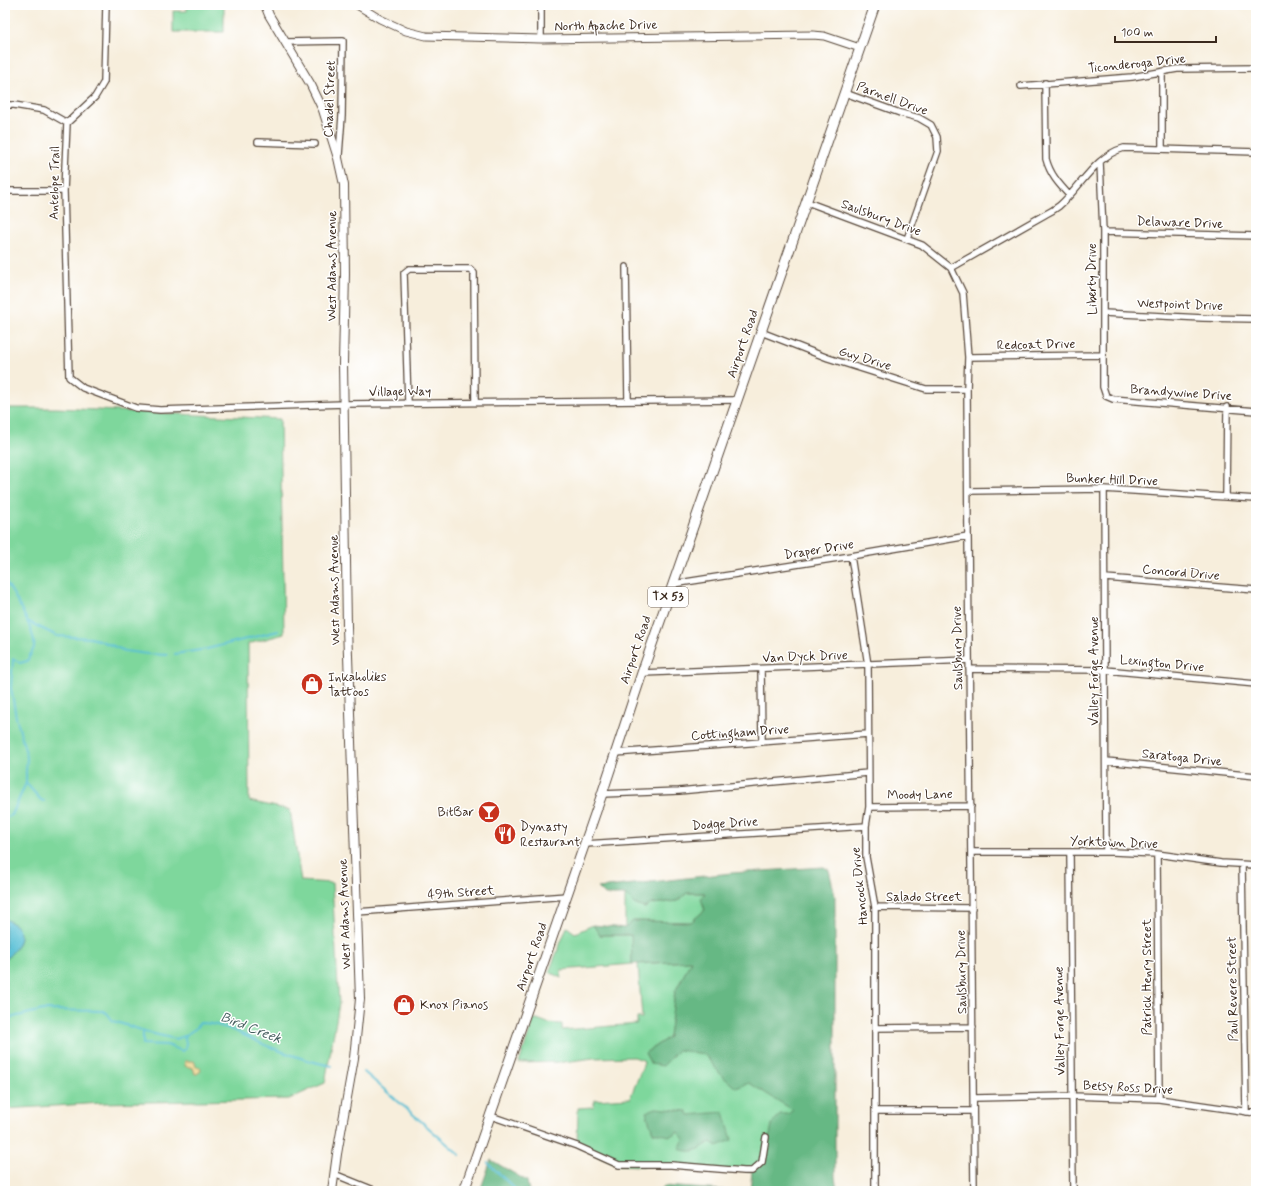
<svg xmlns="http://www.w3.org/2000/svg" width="1261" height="1196" viewBox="0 0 1261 1196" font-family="Mynerve,sans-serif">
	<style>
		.green { fill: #7ed79c; stroke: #5c805d }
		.forest { fill: #66b884; stroke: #507151 }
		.sand { fill: #eeda9e; stroke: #94825e }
		.water { fill: #58bfd5; stroke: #4a747a }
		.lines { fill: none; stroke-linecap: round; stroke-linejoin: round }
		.stream { stroke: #58bfd5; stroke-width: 2 }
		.minor-casing { stroke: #57473a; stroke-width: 8 }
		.tertiary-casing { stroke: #57473a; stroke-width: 9 }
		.secondary-casing { stroke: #57473a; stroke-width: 10 }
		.primary-casing { stroke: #57473a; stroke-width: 11 }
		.minor { stroke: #fff; stroke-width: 5.5 }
		.tertiary { stroke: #fff; stroke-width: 7 }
		.secondary { stroke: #fff; stroke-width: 8 }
		.primary { stroke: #fff; stroke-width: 9 }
		.labels { text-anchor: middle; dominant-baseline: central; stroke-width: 3; stroke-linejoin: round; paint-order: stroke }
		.shield { fill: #fff; stroke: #766a62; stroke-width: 1 }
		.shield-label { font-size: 12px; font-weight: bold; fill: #3b2a1e }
		.street-label { font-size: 13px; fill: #3b2a1e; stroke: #fff }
		.poi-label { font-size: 13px; fill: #3b2a1e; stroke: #fff; text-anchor: start }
		.water-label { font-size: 14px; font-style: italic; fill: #455e5e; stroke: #fff }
	</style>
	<rect width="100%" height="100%" fill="#fff"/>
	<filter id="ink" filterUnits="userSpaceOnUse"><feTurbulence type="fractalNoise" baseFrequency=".025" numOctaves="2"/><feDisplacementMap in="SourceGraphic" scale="8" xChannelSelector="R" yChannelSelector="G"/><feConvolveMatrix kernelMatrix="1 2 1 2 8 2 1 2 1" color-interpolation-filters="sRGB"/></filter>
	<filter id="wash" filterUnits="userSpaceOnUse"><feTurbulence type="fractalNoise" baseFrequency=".012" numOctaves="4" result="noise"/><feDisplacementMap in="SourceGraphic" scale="16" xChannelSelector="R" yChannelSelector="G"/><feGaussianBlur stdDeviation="0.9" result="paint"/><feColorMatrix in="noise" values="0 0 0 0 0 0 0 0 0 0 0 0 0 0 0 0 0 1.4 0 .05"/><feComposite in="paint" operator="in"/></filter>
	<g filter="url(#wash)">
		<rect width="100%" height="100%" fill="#f7eedc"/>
		<path class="green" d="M187,5H224V32H173V11H187Z
			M5,408H57L280,419L284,634L248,644L249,801L290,810L301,881L332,883L339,1004L325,1083L289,1099L102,1103L5,1109Z
			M687,893H706L703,906L705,910L691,922L633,921L625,928V895L634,904L644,908L652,904L677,901Z
			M593,925L600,935H632V964L561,970V978L549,972L567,927L575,933Z
			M691,961L675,992L669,1037L645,1053L651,1064L685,1014L793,1110L770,1135L762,1162L752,1171L619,1165L577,1146L578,1108L593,1107L595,1100L630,1098L644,1063L643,1060L634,1057L593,1058L564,1062L519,1063L534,1019H537L548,1023L562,1024V1030L637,1024V1018H642L638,964Z"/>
		<path class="forest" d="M824,867L829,870L835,896V1177L837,1191H750L752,1171L762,1162L766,1137L770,1135L772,1124L780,1114H788L793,1110L749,1083L736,1088L722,1076L704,1054L678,1050L663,1066L651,1064L645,1053L669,1037L675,992L691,961L632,964L631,935H600L593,925L625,928L633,921L691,922L705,910L701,899L705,893H687L677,901L652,904L644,908L634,904L625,895H605L598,888L731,873Z
			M656,1108L687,1111L689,1115L724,1112L732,1140L718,1146L710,1142C699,1150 692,1154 679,1149L684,1139L678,1132L670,1136L653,1132L646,1112Z
			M491,1160L527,1181L529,1191H480Z
			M664,1186L723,1190L726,1191H660Z"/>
		<path class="sand" d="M185,1061H194L196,1066L200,1067L201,1071L197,1074H195L193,1068L185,1066Z"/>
		<path class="water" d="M5,919C30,930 20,946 5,960Z"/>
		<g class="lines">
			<path class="stream" d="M5,581C13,592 37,635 34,647C33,651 29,657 27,661L20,663L13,659L11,688L16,717L27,757L26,771V783L12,815L5,818
				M27,621L57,636L90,638L99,640L125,651L148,654L167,655
				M175,654L207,649L278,631
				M26,783L41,800L44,801
				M5,1019L43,1010L103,1011L107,1013L113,1021L154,1034L176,1039L184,1036L195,1029L200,1023C226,1023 247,1038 270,1047C290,1055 311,1062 332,1066
				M143,1031V1044L167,1045L182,1051L186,1048V1043L184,1036
				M364,1072L460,1155
				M488,1163L517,1191"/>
		</g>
	</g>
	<g filter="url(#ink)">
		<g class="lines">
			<g class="minor-casing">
				<path id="minor" d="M106,5L104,82L95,97L67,123L64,191L69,377L83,388L136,408L160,410L345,404L737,400
					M541,39V5
					M285,42L343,41L342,116L339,155
					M1045,83L1046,159C1050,174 1058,183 1069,195
					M1021,86L1132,77L1177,69L1256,68
					M845,93L900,113L919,118L931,125L937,137L938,151L907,239
					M5,105H14L44,110L67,123
					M258,142L315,144
					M1162,149V72
					M1100,162L1103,232V387L1106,396L1113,399L1256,411
					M5,191H64
					M807,202L922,245L951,268L963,293L968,357L967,389L968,536L974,1191
					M1103,232L1256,236
					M626,267L628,401
					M951,268L1046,214C1050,212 1055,209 1059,206C1081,187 1095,156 1124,148L1256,152
					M1103,313L1203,318L1256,319
					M761,332L828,358L926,389H967
					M968,357L1103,355
					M408,403L404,273L409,269H470L474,273L475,402
					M1104,489L1106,852
					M968,491L1104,489L1256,499
					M1226,496L1227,407
					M851,556L868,665L869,807L866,826V857L875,907V1186L877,1191
					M1105,578L1256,590
					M673,584L851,556L968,536
					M761,669L762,742
					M969,669L1105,670L1256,684
					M642,673L969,660
					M615,753L868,734
					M1106,761L1256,776
					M602,794L679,791L868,773
					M869,807L971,806
					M585,844L866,826
					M972,852H1113L1157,854L1221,863L1256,865
					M1070,853L1073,1190
					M1157,854L1159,1099
					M1242,865L1246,1112
					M875,907L972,908
					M357,912L567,896
					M875,1028L973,1027
					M974,1098L1072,1096L1159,1099L1256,1113
					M876,1111H973
					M491,1116L577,1146L619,1165H671L744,1171H752L762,1162L766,1137
					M334,1174L376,1191"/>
			</g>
			<g class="tertiary-casing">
				<path id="tertiary" d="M357,5L380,19L406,31L426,36L541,39L813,35L824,36L860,48"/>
			</g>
			<g class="secondary-casing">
				<path id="secondary" d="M265,5L269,15L311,85L323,110L338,158L344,185L345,274L343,363L347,627L360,999L354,1058L337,1154L332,1191"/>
			</g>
			<g class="primary-casing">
				<path id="primary" d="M464,1191L602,794L642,673L875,5"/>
			</g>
			<use href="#minor" class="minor"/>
			<use href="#tertiary" class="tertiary"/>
			<use href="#secondary" class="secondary"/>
			<use href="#primary" class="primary"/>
		</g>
	</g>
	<defs>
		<g id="shop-disc" transform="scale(1.15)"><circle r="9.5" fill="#c8321e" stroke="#fff"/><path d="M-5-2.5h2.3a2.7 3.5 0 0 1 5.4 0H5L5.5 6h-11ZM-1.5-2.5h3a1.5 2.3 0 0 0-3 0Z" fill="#fff"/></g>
		<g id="bar-disc" transform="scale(1.15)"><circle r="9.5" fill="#c8321e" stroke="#fff"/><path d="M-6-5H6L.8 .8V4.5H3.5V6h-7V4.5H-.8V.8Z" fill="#fff"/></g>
		<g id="restaurant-disc" transform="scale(1.15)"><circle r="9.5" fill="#c8321e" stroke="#fff"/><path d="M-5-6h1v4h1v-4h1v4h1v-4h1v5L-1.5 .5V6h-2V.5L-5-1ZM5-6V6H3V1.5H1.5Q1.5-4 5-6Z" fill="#fff"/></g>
	</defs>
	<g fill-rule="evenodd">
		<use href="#shop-disc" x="312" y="684"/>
		<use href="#bar-disc" x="489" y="812"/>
		<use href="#restaurant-disc" x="505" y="834"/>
		<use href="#shop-disc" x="404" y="1005"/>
	</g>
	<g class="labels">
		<rect class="shield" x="648" y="587" width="40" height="20" rx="3"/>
		<g class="shield-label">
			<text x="668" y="597">TX 53</text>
		</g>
		<g class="street-label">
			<text transform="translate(606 26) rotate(-1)">North Apache Drive</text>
			<text transform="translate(1137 64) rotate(-6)">Ticonderoga Drive</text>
			<text transform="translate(330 99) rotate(-88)">Chadel Street</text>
			<text transform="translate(892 99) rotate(20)">Parnell Drive</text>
			<text transform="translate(55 183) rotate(-89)">Antelope Trail</text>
			<text transform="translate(881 218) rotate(20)">Saulsbury Drive</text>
			<text transform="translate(1180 223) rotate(2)">Delaware Drive</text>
			<text transform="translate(332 266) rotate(-90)">West Adams Avenue</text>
			<text transform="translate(1092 279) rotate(-90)">Liberty Drive</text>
			<text transform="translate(1180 305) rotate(2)">Westpoint Drive</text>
			<text transform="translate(743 344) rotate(-71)">Airport Road</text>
			<text transform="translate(1036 345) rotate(-1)">Redcoat Drive</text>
			<text transform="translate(865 359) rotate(17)">Guy Drive</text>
			<text transform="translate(400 392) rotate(-1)">Village Way</text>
			<text transform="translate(1181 393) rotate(4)">Brandywine Drive</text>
			<text transform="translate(1112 480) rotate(2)">Bunker Hill Drive</text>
			<text transform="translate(819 550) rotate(-9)">Draper Drive</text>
			<text transform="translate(1181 573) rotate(5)">Concord Drive</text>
			<text transform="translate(335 590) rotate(-91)">West Adams Avenue</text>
			<text transform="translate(958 648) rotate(-91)">Saulsbury Drive</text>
			<text transform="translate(636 650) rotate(-71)">Airport Road</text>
			<text transform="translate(805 657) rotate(-2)">Van Dyck Drive</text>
			<text transform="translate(1162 664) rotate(5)">Lexington Drive</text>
			<text transform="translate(1094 671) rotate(-90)">Valley Forge Avenue</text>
			<text transform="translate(740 733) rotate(-4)">Cottingham Drive</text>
			<text transform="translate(1182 758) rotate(6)">Saratoga Drive</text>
			<text transform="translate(920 795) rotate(-1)">Moody Lane</text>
			<text transform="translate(725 824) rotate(-4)">Dodge Drive</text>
			<text transform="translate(1114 843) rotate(2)">Yorktown Drive</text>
			<text transform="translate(860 886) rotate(-96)">Hancock Drive</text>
			<text transform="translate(461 893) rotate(-4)">49th Street</text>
			<text x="924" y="897">Salado Street</text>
			<text transform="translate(345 914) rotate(-92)">West Adams Avenue</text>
			<text transform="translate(532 957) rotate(-71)">Airport Road</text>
			<text transform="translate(962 972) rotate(-91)">Saulsbury Drive</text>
			<text transform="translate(1147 977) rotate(-90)">Patrick Henry Street</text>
			<text transform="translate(1233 989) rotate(-91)">Paul Revere Street</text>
			<text transform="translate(1060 1021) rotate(-91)">Valley Forge Avenue</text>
			<text transform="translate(1128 1088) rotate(3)">Betsy Ross Drive</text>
		</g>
		<g class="poi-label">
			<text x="328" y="677">Inkaholiks<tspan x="328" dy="15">Tattoos</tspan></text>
			<text x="474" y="812" text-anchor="end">BitBar</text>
			<text x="520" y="827">Dynasty<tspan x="520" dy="15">Restaurant</tspan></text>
			<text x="420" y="1005">Knox Pianos</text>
		</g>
		<g class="water-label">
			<text transform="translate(251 1028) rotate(21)">Bird Creek</text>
		</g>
	</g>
	<rect width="1261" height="1196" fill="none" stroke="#fff" stroke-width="20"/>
	<path d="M1115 36v6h101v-6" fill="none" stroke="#3b2a1e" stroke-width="2"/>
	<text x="1121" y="36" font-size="12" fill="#3b2a1e" stroke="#ffffff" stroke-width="3" paint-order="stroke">100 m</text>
</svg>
